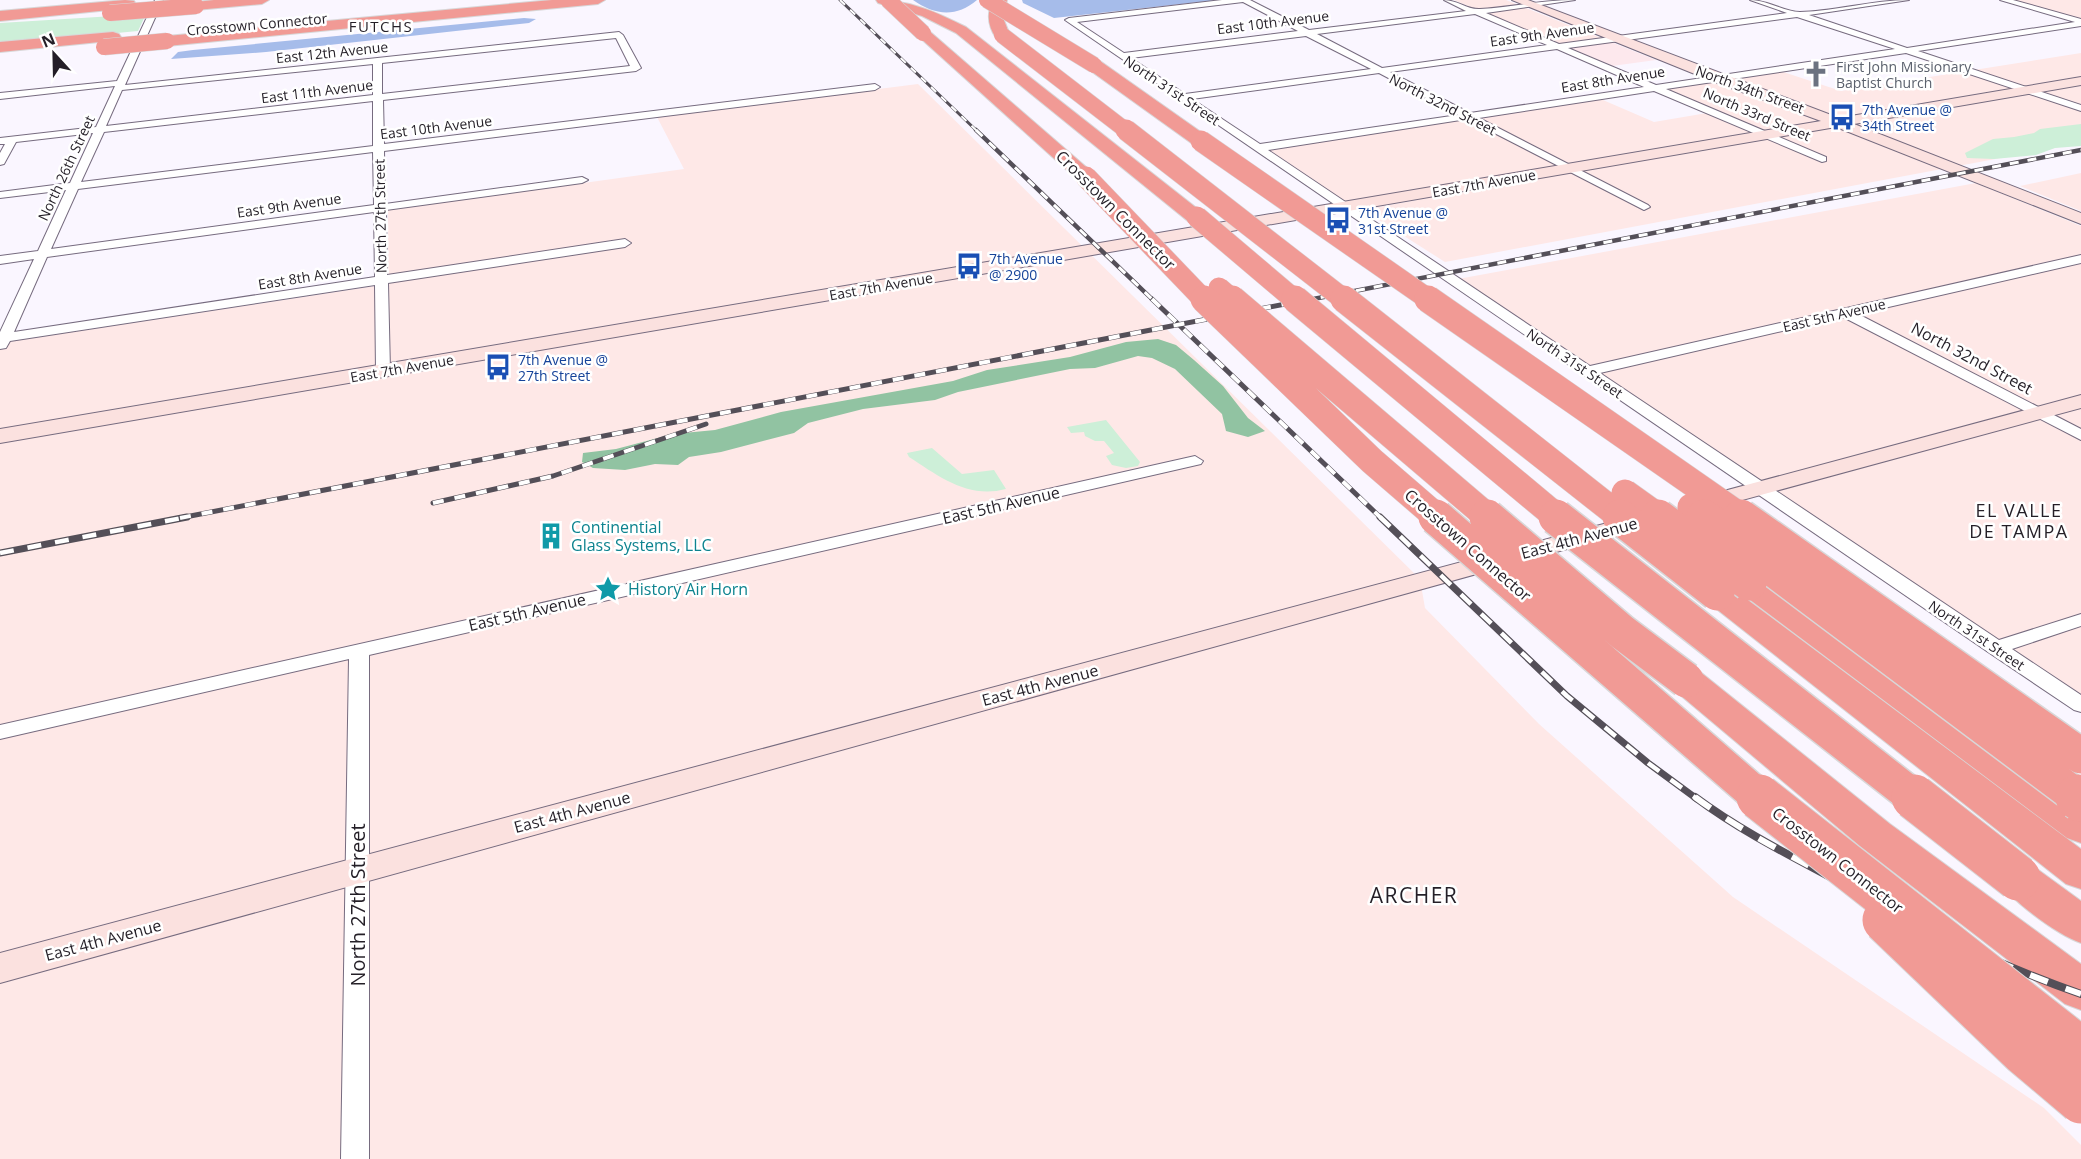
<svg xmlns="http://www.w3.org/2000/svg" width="2081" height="1159" viewBox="0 0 2081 1159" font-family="'Open Sans',sans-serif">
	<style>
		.commercial { fill: #fde8ed }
		.industrial { fill: #fee8e7 }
		.green { fill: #cdefd8 }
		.forest { fill: #91c3a2 }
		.water { fill: #a6bcea }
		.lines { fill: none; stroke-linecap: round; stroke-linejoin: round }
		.street-casing { stroke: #766b7f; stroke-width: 2 }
		.secondary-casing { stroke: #766b7f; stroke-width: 2 }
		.highway-casing { stroke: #d8d7d8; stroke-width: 2 }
		.street { fill: #fff; fill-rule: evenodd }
		.secondary { fill: #fbe1df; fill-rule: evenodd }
		.highway { fill: #f19a95; fill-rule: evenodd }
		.rail-far4-casing { stroke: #544f58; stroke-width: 3 }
		.rail-far3-casing { stroke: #544f58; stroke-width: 4.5 }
		.rail-far2-casing { stroke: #544f58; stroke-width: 5 }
		.rail-far1-casing { stroke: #544f58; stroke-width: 7 }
		.rail-casing { stroke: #544f58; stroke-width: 8 }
		.rail-far4 { stroke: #fff; stroke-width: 2; stroke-dasharray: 7; stroke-linecap: butt }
		.rail-far3 { stroke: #fff; stroke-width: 3; stroke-dasharray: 9; stroke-linecap: butt }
		.rail-far2 { stroke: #fff; stroke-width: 4; stroke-dasharray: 11; stroke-linecap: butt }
		.rail-far1 { stroke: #fff; stroke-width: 4.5; stroke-dasharray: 14; stroke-linecap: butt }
		.rail { stroke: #fff; stroke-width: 6; stroke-dasharray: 19; stroke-linecap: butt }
		.highway-bridge-far4-casing { stroke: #d8d7d8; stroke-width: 17; stroke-linecap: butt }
		.highway-bridge-far3-casing { stroke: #d8d7d8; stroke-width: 22; stroke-linecap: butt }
		.highway-bridge-far2-casing { stroke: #d8d7d8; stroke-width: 28; stroke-linecap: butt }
		.highway-bridge-far1-casing { stroke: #d8d7d8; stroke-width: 38; stroke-linecap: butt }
		.highway-bridge-casing { stroke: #d8d7d8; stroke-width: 47; stroke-linecap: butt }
		.highway-bridge-far4 { stroke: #f19a95; stroke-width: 16 }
		.highway-bridge-far3 { stroke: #f19a95; stroke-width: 21 }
		.highway-bridge-far2 { stroke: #f19a95; stroke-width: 27 }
		.highway-bridge-far1 { stroke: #f19a95; stroke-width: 35 }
		.highway-bridge { stroke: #f19a95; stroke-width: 45 }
		.labels { text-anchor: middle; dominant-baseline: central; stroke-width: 5; stroke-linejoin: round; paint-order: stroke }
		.far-street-label { font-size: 14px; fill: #241f27; stroke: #fff }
		.far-worship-label { font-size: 14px; fill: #5b616d; stroke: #fff; text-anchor: start }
		.far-transit-label { font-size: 14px; fill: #164399; stroke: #fff; text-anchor: start }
		.far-neighbourhood-label { font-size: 15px; letter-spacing: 1.5px; fill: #241f27; stroke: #fff }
		.street-label { font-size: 16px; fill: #241f27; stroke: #fff }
		.culture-label { font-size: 16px; fill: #0d838f; stroke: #fff; text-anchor: start }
		.neighbourhood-label { font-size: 18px; letter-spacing: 1.5px; fill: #241f27; stroke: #fff }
		.near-street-label { font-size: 20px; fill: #241f27; stroke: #fff }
		.near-neighbourhood-label { font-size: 21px; letter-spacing: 1.5px; fill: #241f27; stroke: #fff }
	</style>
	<rect width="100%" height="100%" fill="#faf6ff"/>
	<path class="commercial" d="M1611,42L1656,60L1612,66L1569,48Z"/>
	<path class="industrial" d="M1454,0H1506L1601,38L1558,44Z
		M2010,0H2081V20Z
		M2081,53V143L1445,262L1363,210L1745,139L1346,206L1259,148L1596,97L1654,122L1707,113L1650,88L1774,69L1841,91Z
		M918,84L1420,579L1425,608L1539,724L1733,897L2044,1108L2081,1145V1159H0V343L388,284V210L684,169L657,117Z
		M2081,173V211L2020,186Z
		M1976,183L2081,226V696L1458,279Z"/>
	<path class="green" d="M146,14L138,31L0,44V23Z
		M2081,124V146L2055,148L2036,155L1994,159L1967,158L1965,153L1993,139L2014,137L2034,133L2040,129Z
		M1106,420L1140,462L1138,466L1126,468L1112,465L1106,456L1114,453L1104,441H1095L1085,436L1084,432L1071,433L1067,427Z
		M932,448L962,474L994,470L1006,489C968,499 940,477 909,457L907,453Z"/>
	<path class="forest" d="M1158,339L1176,345L1194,360L1223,386L1248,418L1265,431L1248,437L1226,431L1222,414L1175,369L1152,358L1138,356L1095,368L1070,369L958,392L935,400L863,409L808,423L794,433L721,452L689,457L678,465L655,464L625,470L593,468L582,462L583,453L616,449L673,434L715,430L781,412L953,381L987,370L1070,357L1126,342Z"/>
	<path class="water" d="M913,0H977C956,18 934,15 913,0Z
		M1022,0H1218L1054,18L1023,3Z
		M524,18L536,19L529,23L266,52L171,59L178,52L193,50Z"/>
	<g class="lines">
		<g class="street-casing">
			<path id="street" d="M155,0H163L125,85L619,32L623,35L641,68L636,71L383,100L384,144L875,84L880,87L875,90L384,151L385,204L582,177L588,180L582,183L386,210L387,275L625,239L631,243L625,247L388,283L390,371L388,374L383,375L376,371L375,285L10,341L6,348L0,349V332L34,259L0,264V256L38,251L66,190L0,198V192L70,183L93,133L16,142L4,164L0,165V153L5,144H0V138L96,127L115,86L0,99V93L117,81ZM616,38L630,66L382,94V63ZM373,64V95L106,126L122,90ZM373,101V146L81,182L104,132ZM373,152L374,205L51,249L78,189ZM374,212L375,277L14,332L47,257Z
				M1222,0H1250L1309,30L1466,11L1444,0C1457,0 1468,10 1480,9C1512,7 1543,0 1575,0L1486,13L1559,44L1787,13L1750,0C1768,0 1784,12 1800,12C1837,11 1872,0 1909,0L1809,15L1907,48L2075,22L2000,0H2013L2081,19V26L1918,51L2081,105V111L1906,53L1666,89L1826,157V161L1822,162L1654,91L1479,118L1648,205L1650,207L1644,210L1467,119L1268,150L1590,366L2081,255V263L1858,314L2081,429V440L1843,317L1600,373L1999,640L2081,614V626L2012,649L2081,695V712L2074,710L1988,652L1065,20L1069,18ZM1243,2L1298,31L1124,53L1077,22ZM1475,14L1547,45L1382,68L1317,34ZM1797,17L1895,49L1656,85L1568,48ZM1306,36L1371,69L1185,94L1131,58ZM1557,49L1644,87L1470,113L1390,72ZM1379,73L1458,115L1260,144L1192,99Z
				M1195,456L1203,461L1201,464L369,655V1159H341L349,659L0,739V725Z"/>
		</g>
		<g class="secondary-casing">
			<path id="secondary" d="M1512,0H1528L1839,118L2081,77V85L1854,124L2081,213V224L1836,127L0,443V429L1821,121L1712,81Z
				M2081,395V408L1702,511L1694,509L1690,504L1694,499Z
				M1641,514L1650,516L1653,521L1650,526L0,983V953Z"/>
		</g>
		<g class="highway-casing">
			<path id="highway" d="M125,0L134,1L136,4L129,8L0,21V11Z
				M214,0H269L262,4L196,10L189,6L196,2Z
				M552,0H605L598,4L167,46L159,41L167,36Z
				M876,0C910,0 936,12 966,27L1208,217L1205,222L1197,223L1189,222L956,33L922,16L878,3Z
				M993,0H1007L1003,18L1010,35L1008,38H996C988,26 986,14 993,0Z
				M923,28L928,30L1093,173L1096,177L1093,181H1079L918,36L915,33L918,30Z
				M113,32L119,34L121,37L119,40L0,52V42Z
				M1094,60L1100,61L1208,137L1211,141L1208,145H1194L1088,69L1086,65L1088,61Z
				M1749,573L1761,576L2081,806V843L2067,838L1737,590L1732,583L1737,576Z
				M1717,583L1729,586L2081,849V889L2066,884L1705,600L1700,593L1705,586Z
				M1686,668L1699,671L1890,824L2081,964V1010L2065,1004L1860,846L1673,689L1668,680L1673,671Z
				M2018,861L2033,866L2081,901V943C2058,935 2008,899 1997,878L2003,866Z"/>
		</g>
		<use href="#street" class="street"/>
		<use href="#secondary" class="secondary"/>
		<use href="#highway" class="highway"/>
		<g class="rail-far4-casing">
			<path id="rail-far4" d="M840,0L978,132"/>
		</g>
		<g class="rail-far3-casing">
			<path id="rail-far3" d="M976,130L1154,301
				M1303,301L2081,150"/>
		</g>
		<g class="rail-far2-casing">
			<path id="rail-far2" d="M1152,299L1381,518
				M433,503L553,476L706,424
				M180,518L1311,299"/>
		</g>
		<g class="rail-far1-casing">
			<path id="rail-far1" d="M1380,517L1567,696L1648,763L1697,799
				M0,553L187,517"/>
		</g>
		<g class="rail-casing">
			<path id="rail" d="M1695,797C1738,829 1785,853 1832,878C1912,922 1994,964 2081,994"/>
		</g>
		<use href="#rail-far4" class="rail-far4"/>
		<use href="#rail-far3" class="rail-far3"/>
		<use href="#rail-far2" class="rail-far2"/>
		<use href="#rail-far1" class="rail-far1"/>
		<use href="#rail" class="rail"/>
		<g class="highway-bridge-far4-casing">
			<path id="highway-bridge-far4" d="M888,0L923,33
				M987,0L1094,65
				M110,13L196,6
				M1002,35L1128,132
				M104,47L167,41"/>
		</g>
		<g class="highway-bridge-far3-casing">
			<path id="highway-bridge-far3" d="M1126,130L1346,301
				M1201,141L1431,301
				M1086,177L1205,301
				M1197,217L1296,301
				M1219,288L1234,301"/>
		</g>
		<g class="highway-bridge-far2-casing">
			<path id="highway-bridge-far2" d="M1204,299L1372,461L1438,518
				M1232,299L1489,518
				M1295,299L1558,518
				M1344,299L1622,518
				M1428,299L1743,518
				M1625,493L1660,518
				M1691,507L1706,518"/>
		</g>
		<g class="highway-bridge-far1-casing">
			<path id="highway-bridge-far1" d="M1436,517L1761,799
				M1487,517L1622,632L1686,680
				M1556,517L1916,799
				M1620,517L1717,593
				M1658,517L1749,583
				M1704,517L2080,799
				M1741,517L2081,756"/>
		</g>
		<g class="highway-bridge-casing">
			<path id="highway-bridge" d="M1759,797L2081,1050
				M1914,797L2018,878
				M2078,797L2081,799
				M1885,920L2023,1052L2081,1101"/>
		</g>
		<use href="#highway-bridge-far4" class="highway-bridge-far4"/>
		<use href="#highway-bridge-far3" class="highway-bridge-far3"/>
		<use href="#highway-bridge-far2" class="highway-bridge-far2"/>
		<use href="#highway-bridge-far1" class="highway-bridge-far1"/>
		<use href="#highway-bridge" class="highway-bridge"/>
	</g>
	<defs>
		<g id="church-bare" transform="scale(2.07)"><path d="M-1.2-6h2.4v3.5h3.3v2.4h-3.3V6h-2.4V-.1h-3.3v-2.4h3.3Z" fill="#6b7280" stroke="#fff" stroke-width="2.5" paint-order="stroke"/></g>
		<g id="bus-bare" transform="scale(2.07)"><path d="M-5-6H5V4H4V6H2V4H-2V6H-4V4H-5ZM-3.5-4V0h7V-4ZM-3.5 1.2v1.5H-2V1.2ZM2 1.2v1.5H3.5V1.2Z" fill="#1a4fb4" stroke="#fff" stroke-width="2.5" paint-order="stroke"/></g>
		<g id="building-bare" transform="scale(2.07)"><path d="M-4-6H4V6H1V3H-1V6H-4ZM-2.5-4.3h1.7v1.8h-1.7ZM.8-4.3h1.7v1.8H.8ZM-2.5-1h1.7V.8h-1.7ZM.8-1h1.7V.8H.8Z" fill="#0f9aa8" stroke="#fff" stroke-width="2.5" paint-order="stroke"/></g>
		<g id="sight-bare" transform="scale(2.07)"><path d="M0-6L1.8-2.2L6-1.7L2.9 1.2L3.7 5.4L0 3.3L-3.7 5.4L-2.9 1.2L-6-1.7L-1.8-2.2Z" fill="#0f9aa8" stroke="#fff" stroke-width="2.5" paint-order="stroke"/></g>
	</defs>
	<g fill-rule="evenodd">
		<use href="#church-bare" x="1816" y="74"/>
		<use href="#bus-bare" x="1842" y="117"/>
		<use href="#bus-bare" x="1338" y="220"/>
		<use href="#bus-bare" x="969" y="266"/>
		<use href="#bus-bare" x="498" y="367"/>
		<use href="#building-bare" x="551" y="536"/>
		<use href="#sight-bare" x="608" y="589"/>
	</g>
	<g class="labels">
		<g class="far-street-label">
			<text transform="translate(1273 22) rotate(-7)">East 10th Avenue</text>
			<text transform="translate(257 24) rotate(-5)">Crosstown Connector</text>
			<text transform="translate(1542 34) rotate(-8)">East 9th Avenue</text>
			<text transform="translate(332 52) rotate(-6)">East 12th Avenue</text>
			<text transform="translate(1613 79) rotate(-9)">East 8th Avenue</text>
			<text transform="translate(1750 89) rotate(20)">North 34th Street</text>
			<text transform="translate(1172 90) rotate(34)">North 31st Street</text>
			<text transform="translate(317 91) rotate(-7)">East 11th Avenue</text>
			<text transform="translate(1443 104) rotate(27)">North 32nd Street</text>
			<text transform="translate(1757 114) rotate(23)">North 33rd Street</text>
			<text transform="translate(436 127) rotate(-7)">East 10th Avenue</text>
			<text transform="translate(66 168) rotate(-65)">North 26th Street</text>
			<text transform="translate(1484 183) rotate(-10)">East 7th Avenue</text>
			<text transform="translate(289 205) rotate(-8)">East 9th Avenue</text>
			<text transform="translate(380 216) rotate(-91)">North 27th Street</text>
			<text transform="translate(310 276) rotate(-9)">East 8th Avenue</text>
			<text transform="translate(881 286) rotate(-10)">East 7th Avenue</text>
			<text transform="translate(1834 315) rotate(-13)">East 5th Avenue</text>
			<text transform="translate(1575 363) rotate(34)">North 31st Street</text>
			<text transform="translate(402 368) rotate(-10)">East 7th Avenue</text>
			<text transform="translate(1977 635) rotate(34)">North 31st Street</text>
		</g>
		<g class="far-worship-label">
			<text x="1836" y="66">First John Missionary<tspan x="1836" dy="16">Baptist Church</tspan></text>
		</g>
		<g class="far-transit-label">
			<text x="1862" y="109">7th Avenue @<tspan x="1862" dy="16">34th Street</tspan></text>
			<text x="1358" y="212">7th Avenue @<tspan x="1358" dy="16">31st Street</tspan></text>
			<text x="989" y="258">7th Avenue<tspan x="989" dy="16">@ 2900</tspan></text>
			<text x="518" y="359">7th Avenue @<tspan x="518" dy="16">27th Street</tspan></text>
		</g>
		<g class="far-neighbourhood-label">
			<text x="381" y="26">FUTCHS</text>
		</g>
		<g class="street-label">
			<text transform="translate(1116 210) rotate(45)">Crosstown Connector</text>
			<text transform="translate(1972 358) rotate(28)">North 32nd Street</text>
			<text transform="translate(1001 505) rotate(-13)">East 5th Avenue</text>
			<text transform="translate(1579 538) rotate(-15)">East 4th Avenue</text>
			<text transform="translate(1468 545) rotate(41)">Crosstown Connector</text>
			<text transform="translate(527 612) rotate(-13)">East 5th Avenue</text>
			<text transform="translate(1040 685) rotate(-15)">East 4th Avenue</text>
			<text transform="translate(572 812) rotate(-15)">East 4th Avenue</text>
			<text transform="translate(1838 860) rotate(38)">Crosstown Connector</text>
			<text transform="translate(103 940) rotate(-15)">East 4th Avenue</text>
		</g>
		<g class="culture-label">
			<text x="571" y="527">Continential<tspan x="571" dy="18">Glass Systems, LLC</tspan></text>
			<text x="628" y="589">History Air Horn</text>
		</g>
		<g class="neighbourhood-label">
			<text x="2019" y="510">EL VALLE<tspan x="2019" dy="21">DE TAMPA</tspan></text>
		</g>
		<g class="near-street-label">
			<text transform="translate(357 905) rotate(-90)">North 27th Street</text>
		</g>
		<g class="near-neighbourhood-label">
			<text x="1414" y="895">ARCHER</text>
		</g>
	</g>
	<g transform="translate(54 54) rotate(338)" stroke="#ffffff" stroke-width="4.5" paint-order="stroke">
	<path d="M0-4.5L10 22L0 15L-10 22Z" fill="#241f27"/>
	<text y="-9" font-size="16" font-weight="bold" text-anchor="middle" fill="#241f27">N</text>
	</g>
</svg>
